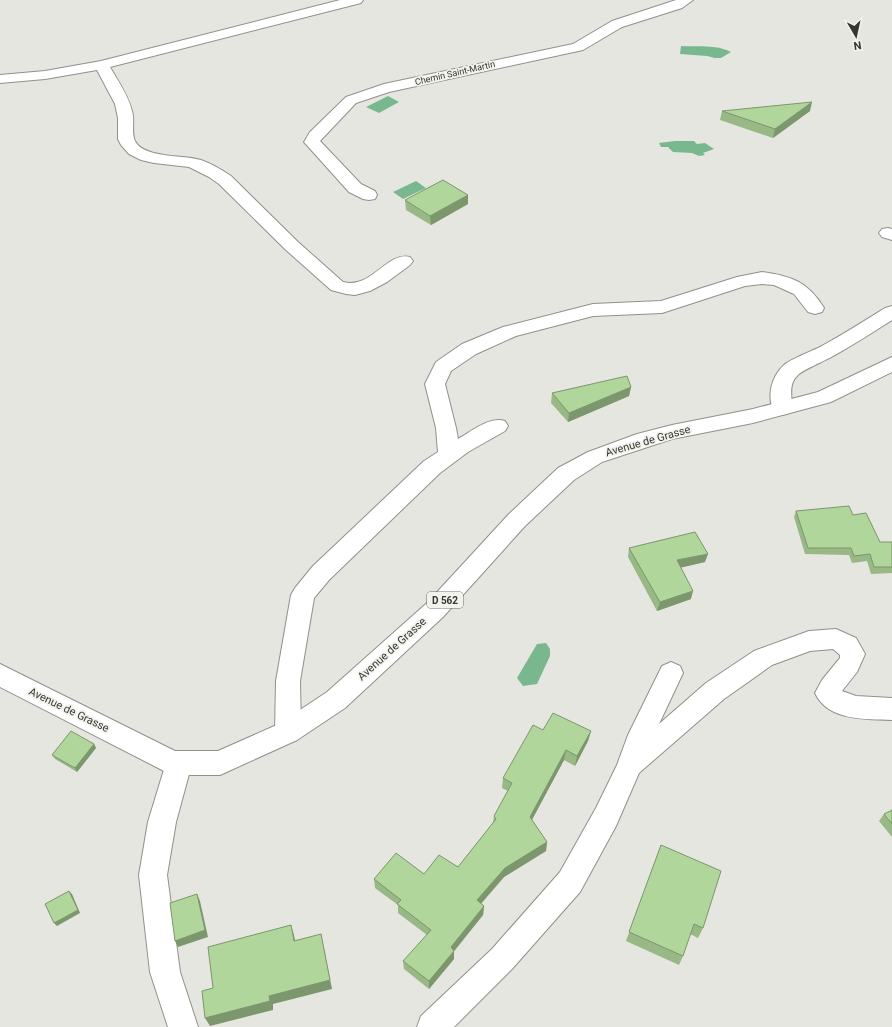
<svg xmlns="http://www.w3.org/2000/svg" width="892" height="1027" viewBox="0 0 892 1027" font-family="Roboto,sans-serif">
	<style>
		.water { fill: #79b88f }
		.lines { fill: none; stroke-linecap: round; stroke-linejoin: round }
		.minor-casing { stroke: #90918b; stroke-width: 2 }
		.major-casing { stroke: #90918b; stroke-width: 2 }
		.minor { fill: #fff; fill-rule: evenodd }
		.major { fill: #fff; fill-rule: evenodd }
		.wall { fill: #98b886 }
		.shaded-wall { fill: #7c966d }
		.building { fill: #b1d69c; stroke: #7c966d }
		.labels { text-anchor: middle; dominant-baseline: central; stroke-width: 3.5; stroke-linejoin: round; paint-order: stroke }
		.far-street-label { font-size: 9px; fill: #363633; stroke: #f2f3ed }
		.shield { fill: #f2f3ed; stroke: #6e6f6b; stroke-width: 1 }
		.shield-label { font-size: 10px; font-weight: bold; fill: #363633 }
		.street-label { font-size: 11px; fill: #363633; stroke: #f2f3ed }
	</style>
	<rect width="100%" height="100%" fill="#e5e6df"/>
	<path class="water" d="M681,46C697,47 716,44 731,52L721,58H715L707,56L680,54Z
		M388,96L399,102L379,113L366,107Z
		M675,141H694L697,144L705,143L714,149L703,153L705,155L699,156L692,153L673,152L668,147H661L659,143Z
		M416,181L426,188L403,199L393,192Z
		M546,643L550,649V656L537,684L523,686L517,678L537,644Z"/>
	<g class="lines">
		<g class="minor-casing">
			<path id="minor" d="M340,0H363L361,3L110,67C118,81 128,95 132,111C135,120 131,133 135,141C143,158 184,155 201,160C212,164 222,170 231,176L298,242L343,282C371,290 387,251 410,257L413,261L410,265L387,282L370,291L355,295L346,294L331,290L286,250L219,184L209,177L189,167L154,163L141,160L129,154L121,145L118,139V118L115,104L97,70L45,79L0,83V75L45,71L101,61Z
				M676,0H693L682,8L622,27L583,50L389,92L356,103L320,141L361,184L375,191L377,195L375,199L369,200L363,199L349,192L304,142L310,132L346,97L384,84L573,44L612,21Z
				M888,228L892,229V240L882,237L879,233L882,229Z
				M762,272C792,276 808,282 824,308L822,312L815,314L808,312L794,294L774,285L762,284L745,286L662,313L593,316L516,336L476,354L451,371L445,384L456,428L458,439C471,432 489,416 505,421L508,426L505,431L468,452L440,473L329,580L314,598L300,681L301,732L297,740L288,743L279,740L275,732L276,681L291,595L295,588L313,566L424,461L438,452L436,428L425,384L436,362L462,344L503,327L593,304L661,301L737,277Z
				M892,306V320C873,332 853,345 833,356C825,361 804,369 798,375C785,387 796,402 789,413L782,415L775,413C766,398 771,377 784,365C791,359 810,352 820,347C842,335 864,321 885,308Z
				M836,629L856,638L865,654L857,672L842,691L856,696L892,698V720C865,719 828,721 815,693L822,680L840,658V655L833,649L810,651L772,665L724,699L639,773L616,826L580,892L512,969L454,1027H417L421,1016L492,949L560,872L596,808L617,765L628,735L662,666L671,662L680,666L683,673L659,724L706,683L754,651L809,631Z
				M179,751L188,755L192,763L176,822L167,875L180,972L198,1027H168L150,972L139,875L148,822L166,763L170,755Z"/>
		</g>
		<g class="major-casing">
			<path id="major" d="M892,357V372L831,402L753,423L672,439L602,462L574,480L525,526L443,617L345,708L297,740L220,775H173L164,771L0,687V664L175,751H218L279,724L327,692L427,603L509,514L558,468L588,452L637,434L672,425L753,409L818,392Z"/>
		</g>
		<use href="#minor" class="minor"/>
		<use href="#major" class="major"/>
	</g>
	<path class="wall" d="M722,111H810L773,138L720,120Z
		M468,195V204L431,225L406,210L405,200Z
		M631,387L629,396L568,422L551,403L552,393Z
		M796,511L853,515L880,542H892V573L871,574L867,561L852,563L849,555L805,554L794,517Z
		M629,548L705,562L681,567L691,599L657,611L628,557Z
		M543,730L591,731L588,741L575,766L564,760L532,820L547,842L546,851L504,877L481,904L484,906L483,915L454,951V959L429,989L404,969L403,961L427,935L398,913V905L375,888L374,879L424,874L458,867L493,823L494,816L508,791L502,788L503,778Z
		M94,744L96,748L77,772L55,759L52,755Z
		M892,810V837L879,821L884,814Z
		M661,845L703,928L698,938L690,934L683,956L679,965L626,941Z"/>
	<path class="shaded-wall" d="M812,102L810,111L773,138L775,129Z
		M468,195V204L431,225L430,216Z
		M631,387L629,396L568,422L569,413Z
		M708,554L705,562L675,569L677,560Z
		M693,591L691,599L657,611L660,602Z
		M591,731L588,741L575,766L577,756Z
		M94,744L96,748L77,772L75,768Z
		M566,750L564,760L528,827L530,817Z
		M547,842L546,851L504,877L477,908V900L505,868Z
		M69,891L72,894L80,913L57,926L54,923Z
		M197,894L200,901L208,937L178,947L175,941Z
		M484,906L483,915L451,955V947Z
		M291,925L294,935L297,950L294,941Z
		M321,934L332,989L273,1004V1010L210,1026L205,1018L269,996Z
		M454,951V959L429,989V981Z"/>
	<path class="building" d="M812,102L775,129L722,111Z
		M443,180L468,195L430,216L405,200Z
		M627,376L631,387L569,413L552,393Z
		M849,506L853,515L866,513L880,542H892V567H874L870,554L854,556L851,548H808L796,511Z
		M695,532L708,554L677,560L693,591L660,602L629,548Z
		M553,713L591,731L577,756L566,750L530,817L547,842L505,868L477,900L484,906L451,947L454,951L429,981L403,961L431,930L397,904L401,900L374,879L396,853L424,874L439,855L458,867L496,819L494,816L512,783L503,778L533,725L543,730Z
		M71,731L94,744L75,768L52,755Z
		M892,810V824L884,814Z
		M661,845L721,871L703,928L694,924L683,956L629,932Z
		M69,891L78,910L54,923L45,904Z
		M197,894L205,930L175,941L170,903Z
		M291,925L294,941L321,934L330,980L269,996L270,1001L205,1018L202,991L213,988L208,947Z"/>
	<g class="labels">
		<g class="far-street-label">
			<text transform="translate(455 73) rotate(-13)">Chemin Saint-Martin</text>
		</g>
		<rect class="shield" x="427" y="592" width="36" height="16" rx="3"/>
		<g class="shield-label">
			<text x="445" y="600">D 562</text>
		</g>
		<g class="street-label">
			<text transform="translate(648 441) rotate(-16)">Avenue de Grasse</text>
			<text transform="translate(392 649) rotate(-42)">Avenue de Grasse</text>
			<text transform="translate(69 710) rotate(26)">Avenue de Grasse</text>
		</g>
	</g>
	<g transform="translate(856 36) rotate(171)" stroke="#f2f3ed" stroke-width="3" paint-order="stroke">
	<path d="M0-3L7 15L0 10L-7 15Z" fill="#363633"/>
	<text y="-6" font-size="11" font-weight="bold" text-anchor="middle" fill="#363633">N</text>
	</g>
</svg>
